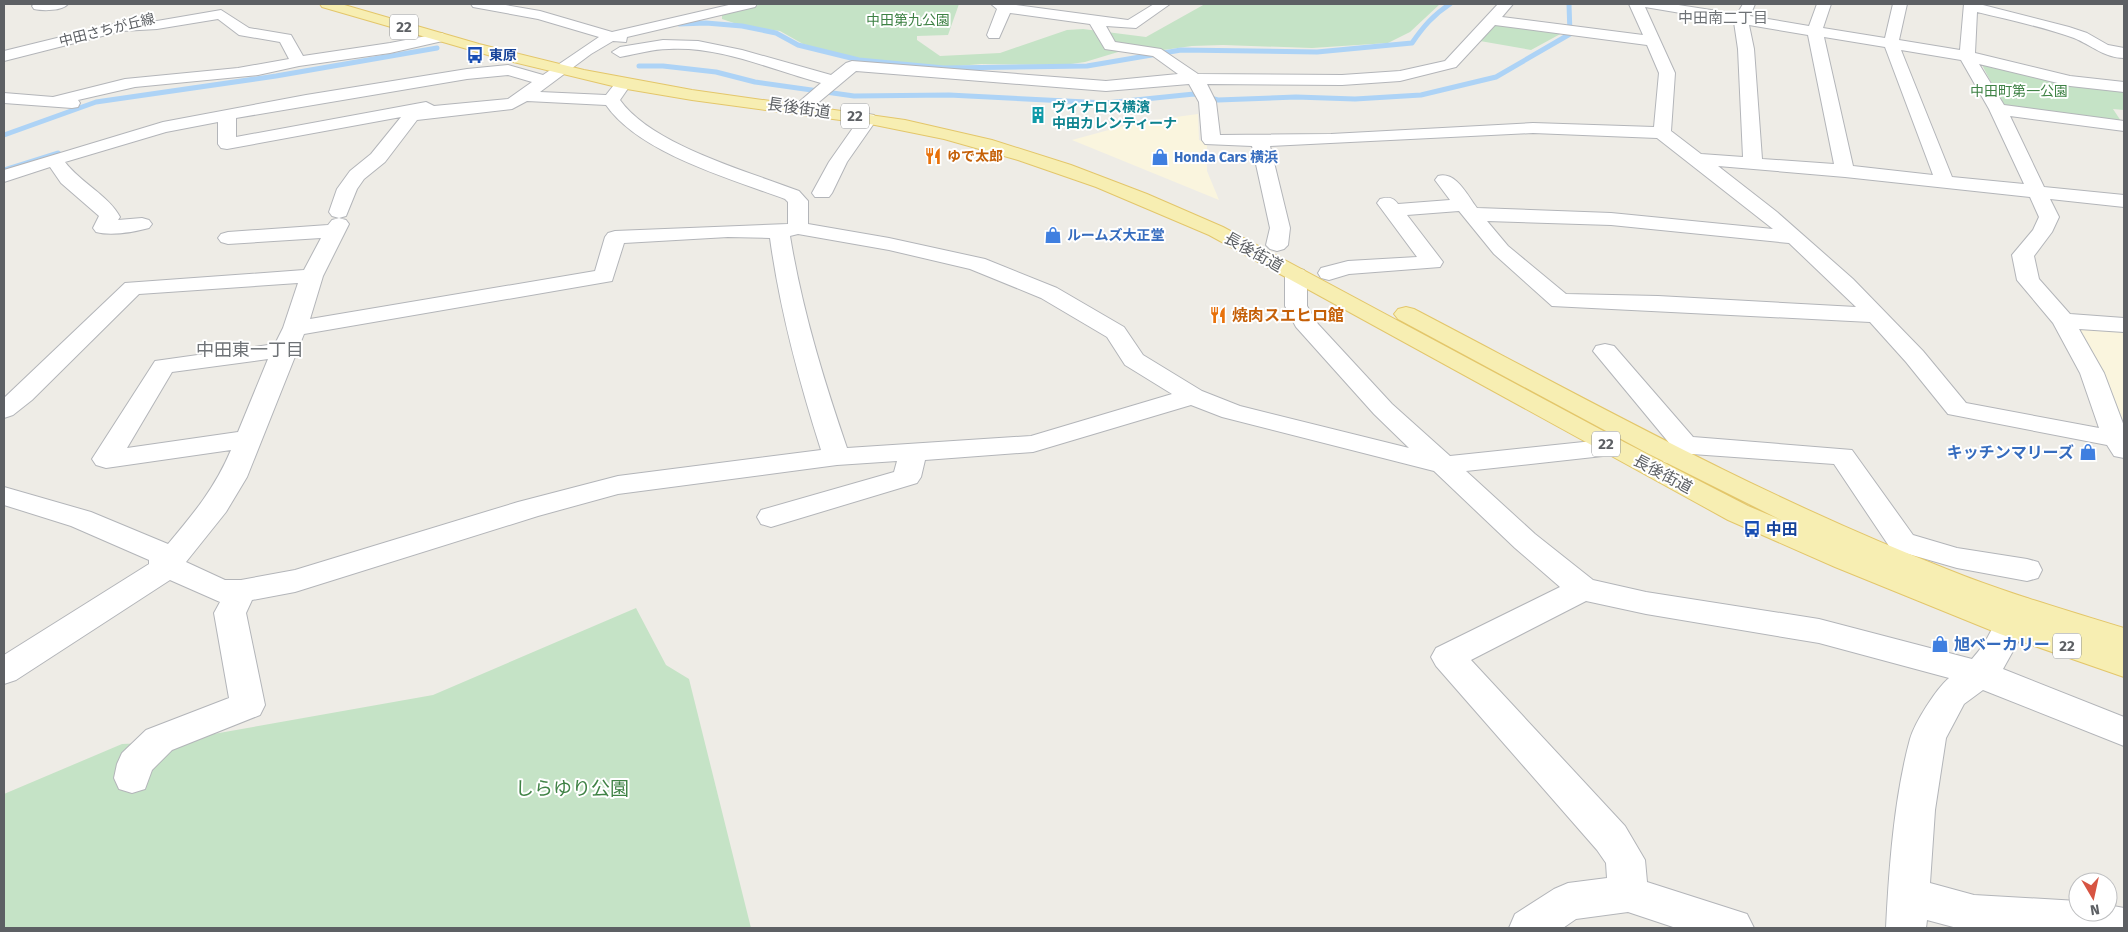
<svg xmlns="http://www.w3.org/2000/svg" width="2128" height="932" viewBox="0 0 2128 932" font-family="'Fira Sans','Noto Sans JP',sans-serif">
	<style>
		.commercial { fill: #faf5de }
		.green { fill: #c5e3c6 }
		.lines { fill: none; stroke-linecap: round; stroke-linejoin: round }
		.stream-far1 { stroke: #add3f6; stroke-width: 5 }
		.stream { stroke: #add3f6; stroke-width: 7 }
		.minor-casing { stroke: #b3b5b9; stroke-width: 2 }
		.major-casing { stroke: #e3c66a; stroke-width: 2 }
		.minor { fill: #fff; fill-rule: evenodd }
		.major { fill: #f7eeb2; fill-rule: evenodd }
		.labels { text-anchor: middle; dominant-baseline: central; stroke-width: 4; stroke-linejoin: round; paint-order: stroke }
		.far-park-label { font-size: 14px; fill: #3f8245; stroke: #fff }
		.far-street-label { font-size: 14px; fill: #5d6064; stroke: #fff }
		.far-transit-label { font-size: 14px; font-weight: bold; fill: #164399; stroke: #fff; text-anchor: start }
		.far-culture-label { font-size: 14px; font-weight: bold; fill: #0d838f; stroke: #fff; text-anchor: start }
		.far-food-label { font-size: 14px; font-weight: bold; fill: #c56008; stroke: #fff; text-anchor: start }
		.far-shop-label { font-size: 14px; font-weight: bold; fill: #366cbe; stroke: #fff; text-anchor: start }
		.far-neighbourhood-label { font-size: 15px; fill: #6e7276; stroke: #fff }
		.shield { fill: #fff; stroke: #8e9092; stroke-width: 1 }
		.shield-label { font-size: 15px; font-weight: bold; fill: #5d6064 }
		.street-label { font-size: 16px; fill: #5d6064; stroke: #fff }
		.food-label { font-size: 16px; font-weight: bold; fill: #c56008; stroke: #fff; text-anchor: start }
		.shop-label { font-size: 16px; font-weight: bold; fill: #366cbe; stroke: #fff; text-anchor: end }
		.transit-label { font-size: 16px; font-weight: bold; fill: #164399; stroke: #fff; text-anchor: start }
		.neighbourhood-label { font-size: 18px; fill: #6e7276; stroke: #fff }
		.near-park-label { font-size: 19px; fill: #3f8245; stroke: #fff }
	</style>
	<rect width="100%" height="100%" fill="#eeece6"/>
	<path class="commercial" d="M1198,114L1199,140L1207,143V171L1219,200L1072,140L1138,122Z
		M2078,327L2124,331V423L2105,374L2073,332Z"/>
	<path class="green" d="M763,4H959L948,35L917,36V40L940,56L1000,53L1067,30L1083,29L1146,37L1205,4H1440L1410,32L1388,43L1312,48L1223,45L1192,46L1156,51L1128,49L1085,62L1064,65L981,64L946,67L853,58L803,44L780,31L743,26L722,19V14Z
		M1497,24L1564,32L1531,50L1480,41Z
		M1981,63L2090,87L2124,90V110L2113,109L2123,124L2003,105Z
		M636,608L666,665L689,679L751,928H4V794L122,744L168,742L433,695Z"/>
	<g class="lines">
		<path class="stream-far1" d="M679,24L706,23L742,26L776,33L798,45L859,60L944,68L1087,66L1181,50L1317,52L1412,43C1423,27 1433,15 1450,4
			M639,66H663L716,72L755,82L854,96L949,95L1106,103L1194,94L1218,100L1296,97L1355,99L1421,95L1496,77L1570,34L1569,4
			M4,135L96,102L276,76L437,48"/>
		<path class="stream" d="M4,171L58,154"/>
		<g class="minor-casing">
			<path id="minor" d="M34,4H68C62,11 43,11 34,9L32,6Z
				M471,4H500L540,11L612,32L733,4H757L755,7L627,37L626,42L613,41L591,54L540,92L606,95L617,81H629L631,84L620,100C652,145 747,171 799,191L808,201V224L889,238L985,259L1057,288L1124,327L1143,355L1202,391L1240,406L1409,448L1374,414L1296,327L1285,306V275L1288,270L1296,268L1304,270L1307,275V306L1318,324L1392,404L1450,456L1612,439L1622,441L1625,447L1622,453L1612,455L1466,471L1535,534L1593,580L1646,592L1819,619L1972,659C1989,641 1995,620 2007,599L2018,596L2029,599L2034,607L2027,626L2003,669L2124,717V746L1983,690L1964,704L1946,738L1935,810L1930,883L1974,895L2078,901V912H2108V905L2124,908V928H1957L1927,920L1926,928H1886C1889,868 1894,798 1910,739C1915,722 1936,689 1949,678L1819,643L1646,614L1586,601L1471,660L1625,826L1645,860L1647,882L1747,914L1754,928H1676L1628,912L1576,919L1563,928H1509L1515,914L1554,889L1568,883L1607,878L1606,863L1597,850L1436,666L1431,657L1436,648L1560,587L1515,548L1434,471L1222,417L1191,405L1033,452L925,460L921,477L917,483L771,527L761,524L757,517L761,510L894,472L897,461L837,465L618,494L538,516L295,592L252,600L246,613L265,705L260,715L172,750L152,770L145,789L132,793L119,789L114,778L117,764L122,753L146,730L229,698L214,613L220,602L170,580L16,680L4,684V655L149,564V560L71,526L4,505V487L91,512L168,544C194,513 215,488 231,450L106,468L96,465L92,459L155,361L275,344L283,328L298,283L139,294L32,400L13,415L4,418V398L125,283L304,270L321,238L228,244L221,242L218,238L221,234L228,232L328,225L332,220L339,218L332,216L329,212L337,189L350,171L371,154L401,117L227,149L221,148L218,144V122L166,132L65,162C80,182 109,196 120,217L118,220L142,218L149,220L152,224L149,228C134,232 111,236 96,232L93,228L99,216L61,183L50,167L4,182V170L163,122L306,95L467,69L508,65L543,75L599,37L538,19L473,7ZM508,75L532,82L508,99L434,106L426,102L236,137V118L467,79ZM527,101L606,105C639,153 731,179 785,199L788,202V224L615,231L608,233L605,237L595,271L310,319L323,276L349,224L346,220L339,218L346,216L357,189L364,179L385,162L417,120L512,109ZM798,234L889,250L970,269L1041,298L1107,337L1125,365L1172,394L1031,436L847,448C823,378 802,309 790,236ZM728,237L770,238C780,311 799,381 821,450L618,476L518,502L295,570L241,580H225L186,562L226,512L247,477L304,334L612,281L624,243ZM268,359L238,432L127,448L172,372Z
				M991,4H1008L1128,20L1154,4H1170L1136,28L1106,26L1115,42L1161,49L1198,74L1342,75L1400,71L1445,61L1498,4H1513L1502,17L1643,35L1629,4H1672L1737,14L1743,4H1755L1750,16L1809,26L1817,4H1831L1823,28L1885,38L1893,4H1907L1899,40L1960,50L1964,4H1979L2069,27L2087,33L2108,45L2124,48V58C2105,58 2091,45 2074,38C2043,27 2010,20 1977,12L1975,53L2070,76L2124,82V92L2070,86L1979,64L2004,105L2124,121V131L2010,116L2044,187L2124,195V207L2050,199L2059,217L2052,232L2034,256L2039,279L2070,314L2124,318V332L2079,329L2104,373L2124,426V458L2114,456L2107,445L1948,414L1906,362L1870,322L1552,306L1494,254L1459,211L1407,215L1443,262L1440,267L1349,274L1329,280L1321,278L1318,273L1321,268L1348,261L1417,257L1377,203L1380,199C1388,197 1393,197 1398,204L1450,200L1435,180L1438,176C1456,171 1467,195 1477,208L1611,213L1773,229L1657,138L1533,133L1270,146L1290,228L1288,245L1284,249L1277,251L1270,249L1266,245L1270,228L1252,146L1205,144L1202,140L1199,102L1189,84L1106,91L856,71L807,112H795L792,108L821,83C772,70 721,46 669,49C653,49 636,54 620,57L612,52L620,47L663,40L698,41L742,50L831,75L846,63L852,61L1106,81L1178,74L1153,56L1105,49L1090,24L1010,13L999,38H989L987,35L997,9ZM1645,7L1734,22L1738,49L1743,157L1701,154L1671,131L1675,73ZM1495,25L1647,45L1659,73L1654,127L1533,123L1331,134L1220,135L1216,102L1207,84L1342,85L1400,81L1456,67ZM1749,25L1808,35L1834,164L1762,159L1754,49ZM1824,37L1885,47L1933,175L1853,166ZM1901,50L1961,60L1989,109L2024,184L1952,177ZM1718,166L1845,177L2030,197L2039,217L2033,230L2012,255L2017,280L2053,323L2080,373L2099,428L1966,403L1923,351L1853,279L1777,212ZM1487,221L1611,225L1789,243L1856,307L1658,296L1566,294L1508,246Z
				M221,10L249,28L291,35L303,56L390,43L442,33L449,37L447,40L390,53L299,66L258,75L135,87L78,100L80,103L78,107L72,108L4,103V93L53,97L125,79L238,68L289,59L280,42L239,35L218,19L157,29L122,31L4,61V51L118,23L137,19L143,21H157Z
				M868,114L874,115L877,119L847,162L832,193L829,197H815L812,193L829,162L862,115Z
				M1605,344L1614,346L1693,437L1852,450L1913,535L1957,548L2027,559L2038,562L2042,570L2038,578L2027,581L1957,568L1891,549L1834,464L1692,454C1683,463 1677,465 1664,462L1660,456L1670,444L1593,351L1596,346Z"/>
		</g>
		<g class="major-casing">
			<path id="major" d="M320,4H341L479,44L584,70L692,90L905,120L992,140L1071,165L1147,194L1223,227L1622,441L1748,506L1781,520L1647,453L1398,319L1394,314L1398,309L1406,307L1414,309C1590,401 1764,498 1949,570C2006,593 2066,610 2124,628V677L2000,634L1835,567L1728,520L1209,235L1096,187L1018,160L944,139L870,124L692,100L621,88L505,60L322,7Z"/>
		</g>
		<use href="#minor" class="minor"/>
		<use href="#major" class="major"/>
	</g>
	<defs>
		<g id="bus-bare" transform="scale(1.35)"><path d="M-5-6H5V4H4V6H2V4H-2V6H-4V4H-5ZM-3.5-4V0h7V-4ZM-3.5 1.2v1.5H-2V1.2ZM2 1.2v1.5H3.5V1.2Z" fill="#1a4fb4" stroke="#fff" stroke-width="2.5" paint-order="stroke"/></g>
		<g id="building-bare" transform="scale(1.35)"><path d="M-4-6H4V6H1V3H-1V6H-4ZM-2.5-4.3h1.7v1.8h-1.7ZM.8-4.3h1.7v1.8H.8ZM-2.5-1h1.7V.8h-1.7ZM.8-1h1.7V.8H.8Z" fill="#0f9aa8" stroke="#fff" stroke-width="2.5" paint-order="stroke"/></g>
		<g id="restaurant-bare" transform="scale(1.35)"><path d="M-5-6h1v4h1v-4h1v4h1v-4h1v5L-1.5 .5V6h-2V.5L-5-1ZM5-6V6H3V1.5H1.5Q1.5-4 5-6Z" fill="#e8710a" stroke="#fff" stroke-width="2.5" paint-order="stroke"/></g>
		<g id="shop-bare" transform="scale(1.35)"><path d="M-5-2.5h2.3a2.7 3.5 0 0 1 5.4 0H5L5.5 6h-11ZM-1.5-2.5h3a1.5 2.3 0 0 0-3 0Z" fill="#3f7fe0" stroke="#fff" stroke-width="2.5" paint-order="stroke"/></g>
	</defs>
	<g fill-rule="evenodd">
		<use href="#bus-bare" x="475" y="55"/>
		<use href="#building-bare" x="1038" y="115"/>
		<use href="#restaurant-bare" x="933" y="156"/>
		<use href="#shop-bare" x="1160" y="157"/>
		<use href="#shop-bare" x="1053" y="235"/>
		<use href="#restaurant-bare" x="1218" y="315"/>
		<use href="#shop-bare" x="2088" y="452"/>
		<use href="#bus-bare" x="1752" y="529"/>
		<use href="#shop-bare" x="1940" y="644"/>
	</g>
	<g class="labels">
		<g class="far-park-label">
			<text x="908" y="20">中田第九公園</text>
			<text x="2019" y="91">中田町第一公園</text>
		</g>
		<g class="far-street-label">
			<text transform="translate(107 30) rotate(-14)">中田さちが丘線</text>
		</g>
		<g class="far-transit-label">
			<text x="489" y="55">東原</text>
		</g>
		<g class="far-culture-label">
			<text x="1052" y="107">ヴィナロス横濱<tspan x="1052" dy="16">中田カレンティーナ</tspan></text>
		</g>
		<g class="far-food-label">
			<text x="947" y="156">ゆで太郎</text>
		</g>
		<g class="far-shop-label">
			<text x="1174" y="157">Honda Cars 横浜</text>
			<text x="1067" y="235">ルームズ大正堂</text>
		</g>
		<g class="far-neighbourhood-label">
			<text x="1723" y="18">中田南二丁目</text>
		</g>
		<g class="shield">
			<rect x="390" y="14.5" width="28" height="25" rx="4"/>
			<rect x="841" y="103.5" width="28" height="25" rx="4"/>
			<rect x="1592" y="431.5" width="28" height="25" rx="4"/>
			<rect x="2053" y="633.5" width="28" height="25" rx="4"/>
		</g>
		<g class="shield-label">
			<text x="404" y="27">22</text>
			<text x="855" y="116">22</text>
			<text x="1606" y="444">22</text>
			<text x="2067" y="646">22</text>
		</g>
		<g class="street-label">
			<text transform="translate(799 108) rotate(8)">長後街道</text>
			<text transform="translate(1254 252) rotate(29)">長後街道</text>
			<text transform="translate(1663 474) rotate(28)">長後街道</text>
		</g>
		<g class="food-label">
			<text x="1232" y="315">焼肉スエヒロ館</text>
		</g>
		<g class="shop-label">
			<text x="2074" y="452">キッチンマリーズ</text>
			<text x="1954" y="644" text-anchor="start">旭ベーカリー</text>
		</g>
		<g class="transit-label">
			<text x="1766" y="529">中田</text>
		</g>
		<g class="neighbourhood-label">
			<text x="250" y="350">中田東一丁目</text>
		</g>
		<g class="near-park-label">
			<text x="572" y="788">しらゆり公園</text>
		</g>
	</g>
	<rect width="2128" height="932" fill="none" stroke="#5d6064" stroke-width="10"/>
	<g transform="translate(2093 897) rotate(171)"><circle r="24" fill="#ffffff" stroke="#bebfc1"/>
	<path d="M0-4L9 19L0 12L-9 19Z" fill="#d75442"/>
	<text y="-8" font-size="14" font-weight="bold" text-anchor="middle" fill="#5d6064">N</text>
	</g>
</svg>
